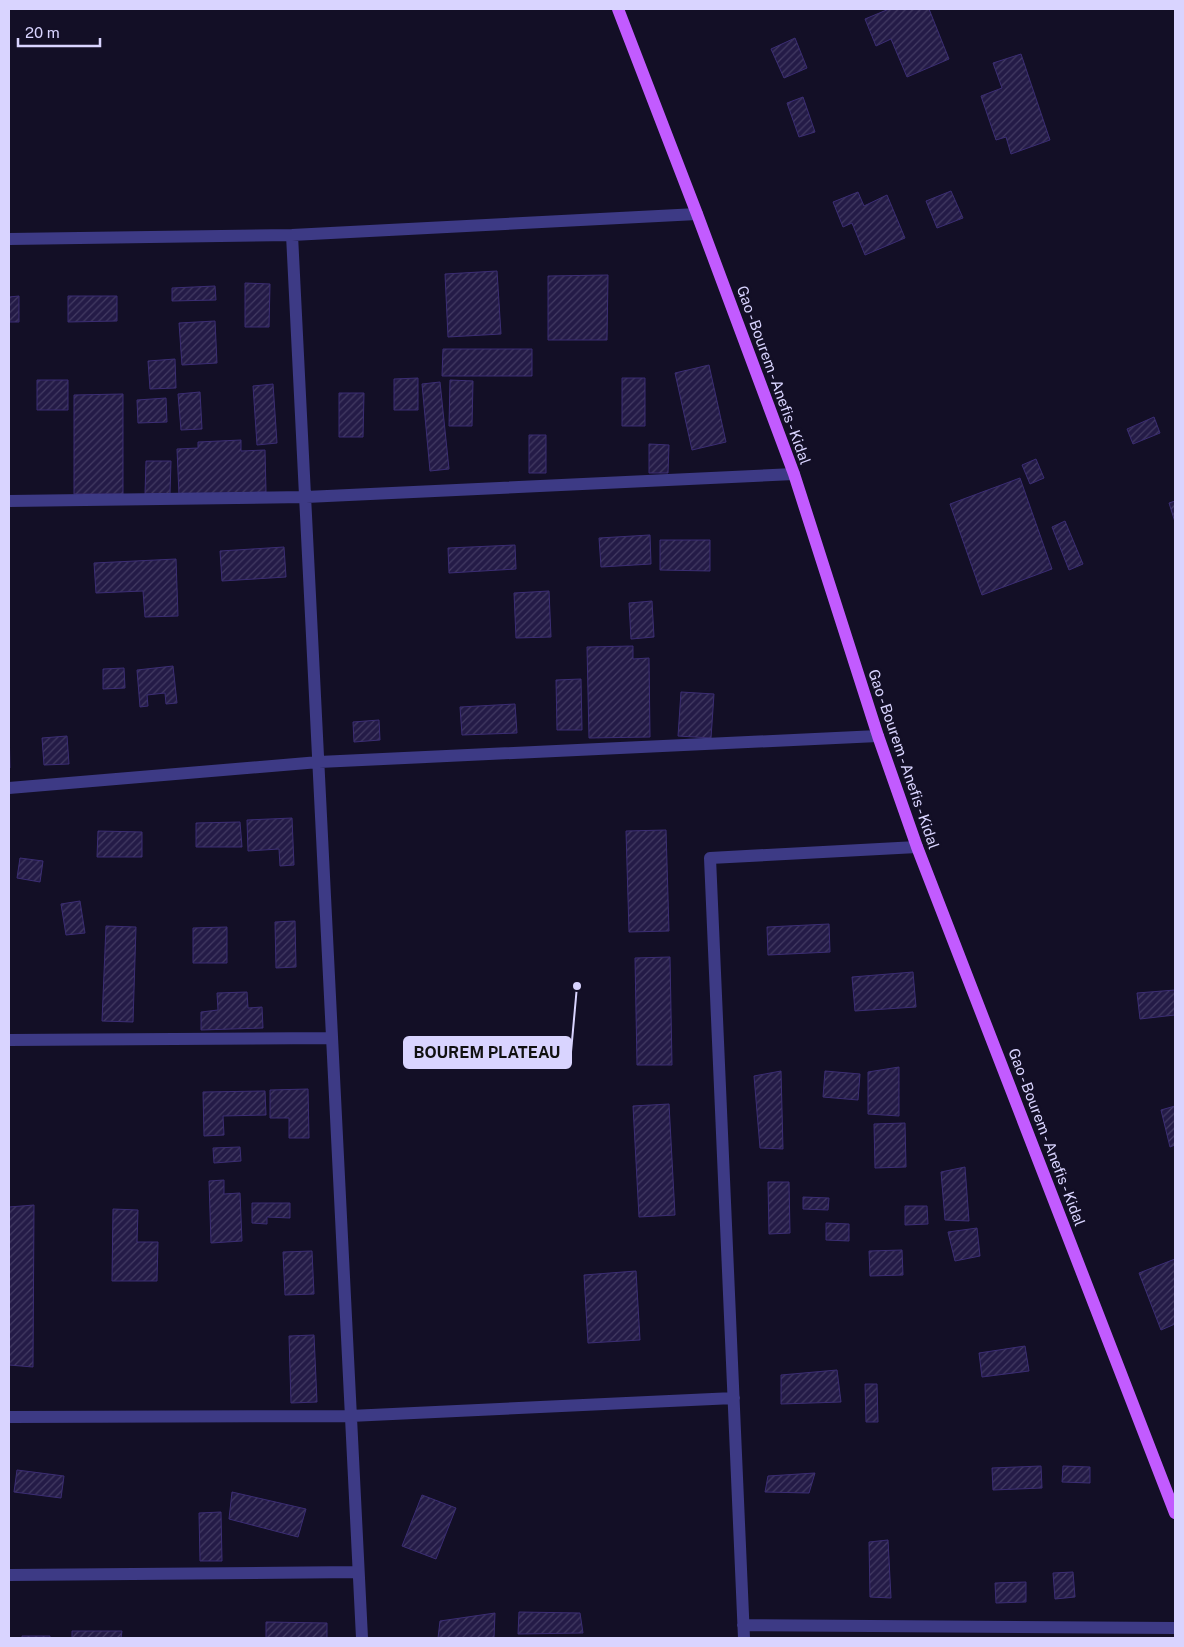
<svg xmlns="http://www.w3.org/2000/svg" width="1184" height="1647" viewBox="0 0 1184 1647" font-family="'Public Sans',sans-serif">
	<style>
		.building { fill: url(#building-hatch); stroke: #3b2d73 }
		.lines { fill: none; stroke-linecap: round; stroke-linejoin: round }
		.minor { stroke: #3d3a85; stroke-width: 12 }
		.major { stroke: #c25bff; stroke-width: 12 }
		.labels { text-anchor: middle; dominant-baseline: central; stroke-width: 5; stroke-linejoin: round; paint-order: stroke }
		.street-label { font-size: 15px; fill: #d9d4ff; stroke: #130f26 }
		.leader { fill: none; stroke: #d9d4ff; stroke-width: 2 }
		.callout-dot { fill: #d9d4ff; stroke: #130f26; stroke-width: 2 }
		.callout { fill: #d9d4ff; stroke: #d9d4ff; stroke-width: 2 }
		.callout-label { font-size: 16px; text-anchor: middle; font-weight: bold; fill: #111 }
	</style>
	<defs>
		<pattern id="building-hatch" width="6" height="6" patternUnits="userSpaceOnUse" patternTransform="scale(1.25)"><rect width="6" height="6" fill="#241b47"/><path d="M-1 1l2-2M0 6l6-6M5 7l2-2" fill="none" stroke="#433b63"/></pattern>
	</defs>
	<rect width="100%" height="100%" fill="#130f26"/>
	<path class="building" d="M889,9H929L949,59L907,77L891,39L876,46L865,19Z
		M795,38L807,68L784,78L771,49Z
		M1021,54L1050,140L1011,154L1006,137L996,140L981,96L1002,88L993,63Z
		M803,97L815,132L799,137L787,103Z
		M951,191L963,218L937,228L926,201Z
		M858,192L864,206L887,195L905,238L865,255L852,223L843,227L833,202Z
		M497,271L501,334L448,337L445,274Z
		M608,275L607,340H548V276Z
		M245,283L270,284L269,327H245Z
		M215,286L216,300L172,301V288Z
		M19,296V322H9V297Z
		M68,296H117V321L68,322Z
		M215,321L217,363L182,365L179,323Z
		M443,349H532V376H442Z
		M175,359L176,388L150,389L148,361Z
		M709,365L726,442L692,450L675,373Z
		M418,378V410H394V379Z
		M622,378H645V426H622Z
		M37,380H68V410H37Z
		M450,380L473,381L472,426H449Z
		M440,382L449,469L430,471L422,384Z
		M273,384L277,443L257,445L253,386Z
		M200,392L202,429L181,430L178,394Z
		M339,393H364L363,437H339Z
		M123,394V494H74V395Z
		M166,398L167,422L138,423L137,400Z
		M1154,417L1160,433L1133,444L1127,429Z
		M529,435H546V473H529Z
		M241,440V451L265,450L266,492L179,495L177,449L198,448V442Z
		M649,444L669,445L668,473H649Z
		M1036,459L1044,478L1030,484L1022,465Z
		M146,461H171L170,494H145Z
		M1020,478L1052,569L982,595L950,504Z
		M1175,501V522L1169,503Z
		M1065,521L1083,564L1069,570L1052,527Z
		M650,535L651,564L601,567L599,538Z
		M660,540H710V571L660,570Z
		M515,545L516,569L449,573L448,548Z
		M284,547L286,577L222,581L220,551Z
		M176,559L178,616L145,617L143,591L96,593L94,563Z
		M549,591L551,637L516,638L514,593Z
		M652,601L654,637L631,639L629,603Z
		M633,646V659L649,658L650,737L589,738L587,647Z
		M173,666L177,703L166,704L165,693L147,695L148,706L140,707L137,670Z
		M124,668L125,688L103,689V669Z
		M581,679L582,730H557L556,680Z
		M681,692L714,694L711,738L678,736Z
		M515,704L517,733L462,735L460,707Z
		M379,720L380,740L354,742L353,722Z
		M9,726L10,768H9Z
		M67,736L69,764L44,765L42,738Z
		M292,818L294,865L280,866L279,849L248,851L247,820Z
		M240,822L242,847H196V823Z
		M666,830L669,931L629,932L626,831Z
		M98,831L142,832V857H97Z
		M20,858L43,861L40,882L17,878Z
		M80,901L85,933L66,935L61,904Z
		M295,921L296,967L276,968L275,922Z
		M829,924L830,952L768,955L767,927Z
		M106,926L136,927L133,1022L102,1021Z
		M227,927V963H193V928Z
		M670,957L672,1065H637L635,958Z
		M913,972L916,1007L855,1011L852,977Z
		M1175,990V1015L1140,1019L1137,993Z
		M247,992L248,1008L262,1007L263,1028L201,1030V1012L218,1010L217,993Z
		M899,1067V1116L868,1114V1072Z
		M781,1071L783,1149L760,1148L754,1076Z
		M825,1071L860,1074L858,1100L823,1097Z
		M308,1089L309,1138H289V1118H270V1090Z
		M265,1091L266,1115L223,1116L224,1135L204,1136L203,1092Z
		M669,1104L675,1215L639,1217L633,1106Z
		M1175,1106V1145L1170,1147L1161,1110Z
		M905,1123L906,1167L875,1168L874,1124Z
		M240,1147L241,1161L214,1163L213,1148Z
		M965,1167L969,1221L945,1220L941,1172Z
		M224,1180V1194L240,1193L242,1241L211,1243L209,1181Z
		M768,1182H789L790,1233L769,1234Z
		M803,1197L829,1198L828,1210L803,1209Z
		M252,1203H290V1218L267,1217V1224L252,1223Z
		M34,1205L33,1367L9,1365V1207Z
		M905,1206H927L928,1224L905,1225Z
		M113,1209L138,1210L137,1242H158L157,1281H112Z
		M826,1223L849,1224V1241L826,1240Z
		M977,1228L980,1256L955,1261L948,1232Z
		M902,1250L903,1275L870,1276L869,1251Z
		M312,1251L314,1294L285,1295L283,1252Z
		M1175,1259V1324L1161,1330L1139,1273Z
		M636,1271L640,1340L588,1343L584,1275Z
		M314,1335L317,1402L291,1403L289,1336Z
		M1025,1346L1029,1371L982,1377L979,1353Z
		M837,1370L841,1402L781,1404V1375Z
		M865,1384H877L878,1422H866Z
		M1041,1466L1042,1488L993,1490L992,1468Z
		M1063,1466L1090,1467V1483L1062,1482Z
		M17,1470L64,1476L61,1498L14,1492Z
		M815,1473L809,1493L765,1492L768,1476Z
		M232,1492L306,1509L298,1537L229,1519Z
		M422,1495L456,1508L436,1559L402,1546Z
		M221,1512L222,1561H200L199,1513Z
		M888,1540L891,1598L870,1597L869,1542Z
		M1073,1572L1075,1597L1055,1599L1053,1573Z
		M1026,1582V1602L996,1603L995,1583Z
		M519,1612L580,1613L583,1633L518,1634Z
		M495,1613L494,1638H438L440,1621Z
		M266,1622L327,1623V1638H266Z
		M72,1631H122L121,1638H72Z
		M22,1636H50V1638H22Z"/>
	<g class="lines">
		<path class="minor" d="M292,235L362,1638
			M9,239L292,235L697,214
			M9,501L306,497L794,474
			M9,788L319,762L878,736
			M9,1040L332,1038
			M9,1417L350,1416L734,1398
			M9,1575L358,1572
			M743,1625L1175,1628
			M744,1638L710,858L917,847"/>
		<path class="major" d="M618,9L697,214L794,474L878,736L917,847L1175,1513"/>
	</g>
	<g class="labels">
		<g class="street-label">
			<text transform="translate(774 375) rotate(70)">Gao - Bourem - Anefis - Kidal</text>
			<text transform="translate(904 759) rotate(71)">Gao - Bourem - Anefis - Kidal</text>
			<text transform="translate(1047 1137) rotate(69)">Gao - Bourem - Anefis - Kidal</text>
		</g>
	</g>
	<path class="leader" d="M577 986L571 1052"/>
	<circle class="callout-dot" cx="577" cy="986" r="5"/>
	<rect class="callout" x="404" y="1037" width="167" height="31" rx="5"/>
	<g class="callout-label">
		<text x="487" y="1058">BOUREM PLATEAU</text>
	</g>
	<rect width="1184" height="1647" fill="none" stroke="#d9d4ff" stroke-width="20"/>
	<path d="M18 38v8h82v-8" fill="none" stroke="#d9d4ff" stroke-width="2.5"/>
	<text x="25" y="38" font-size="15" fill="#d9d4ff" stroke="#130f26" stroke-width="4" paint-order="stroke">20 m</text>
</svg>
